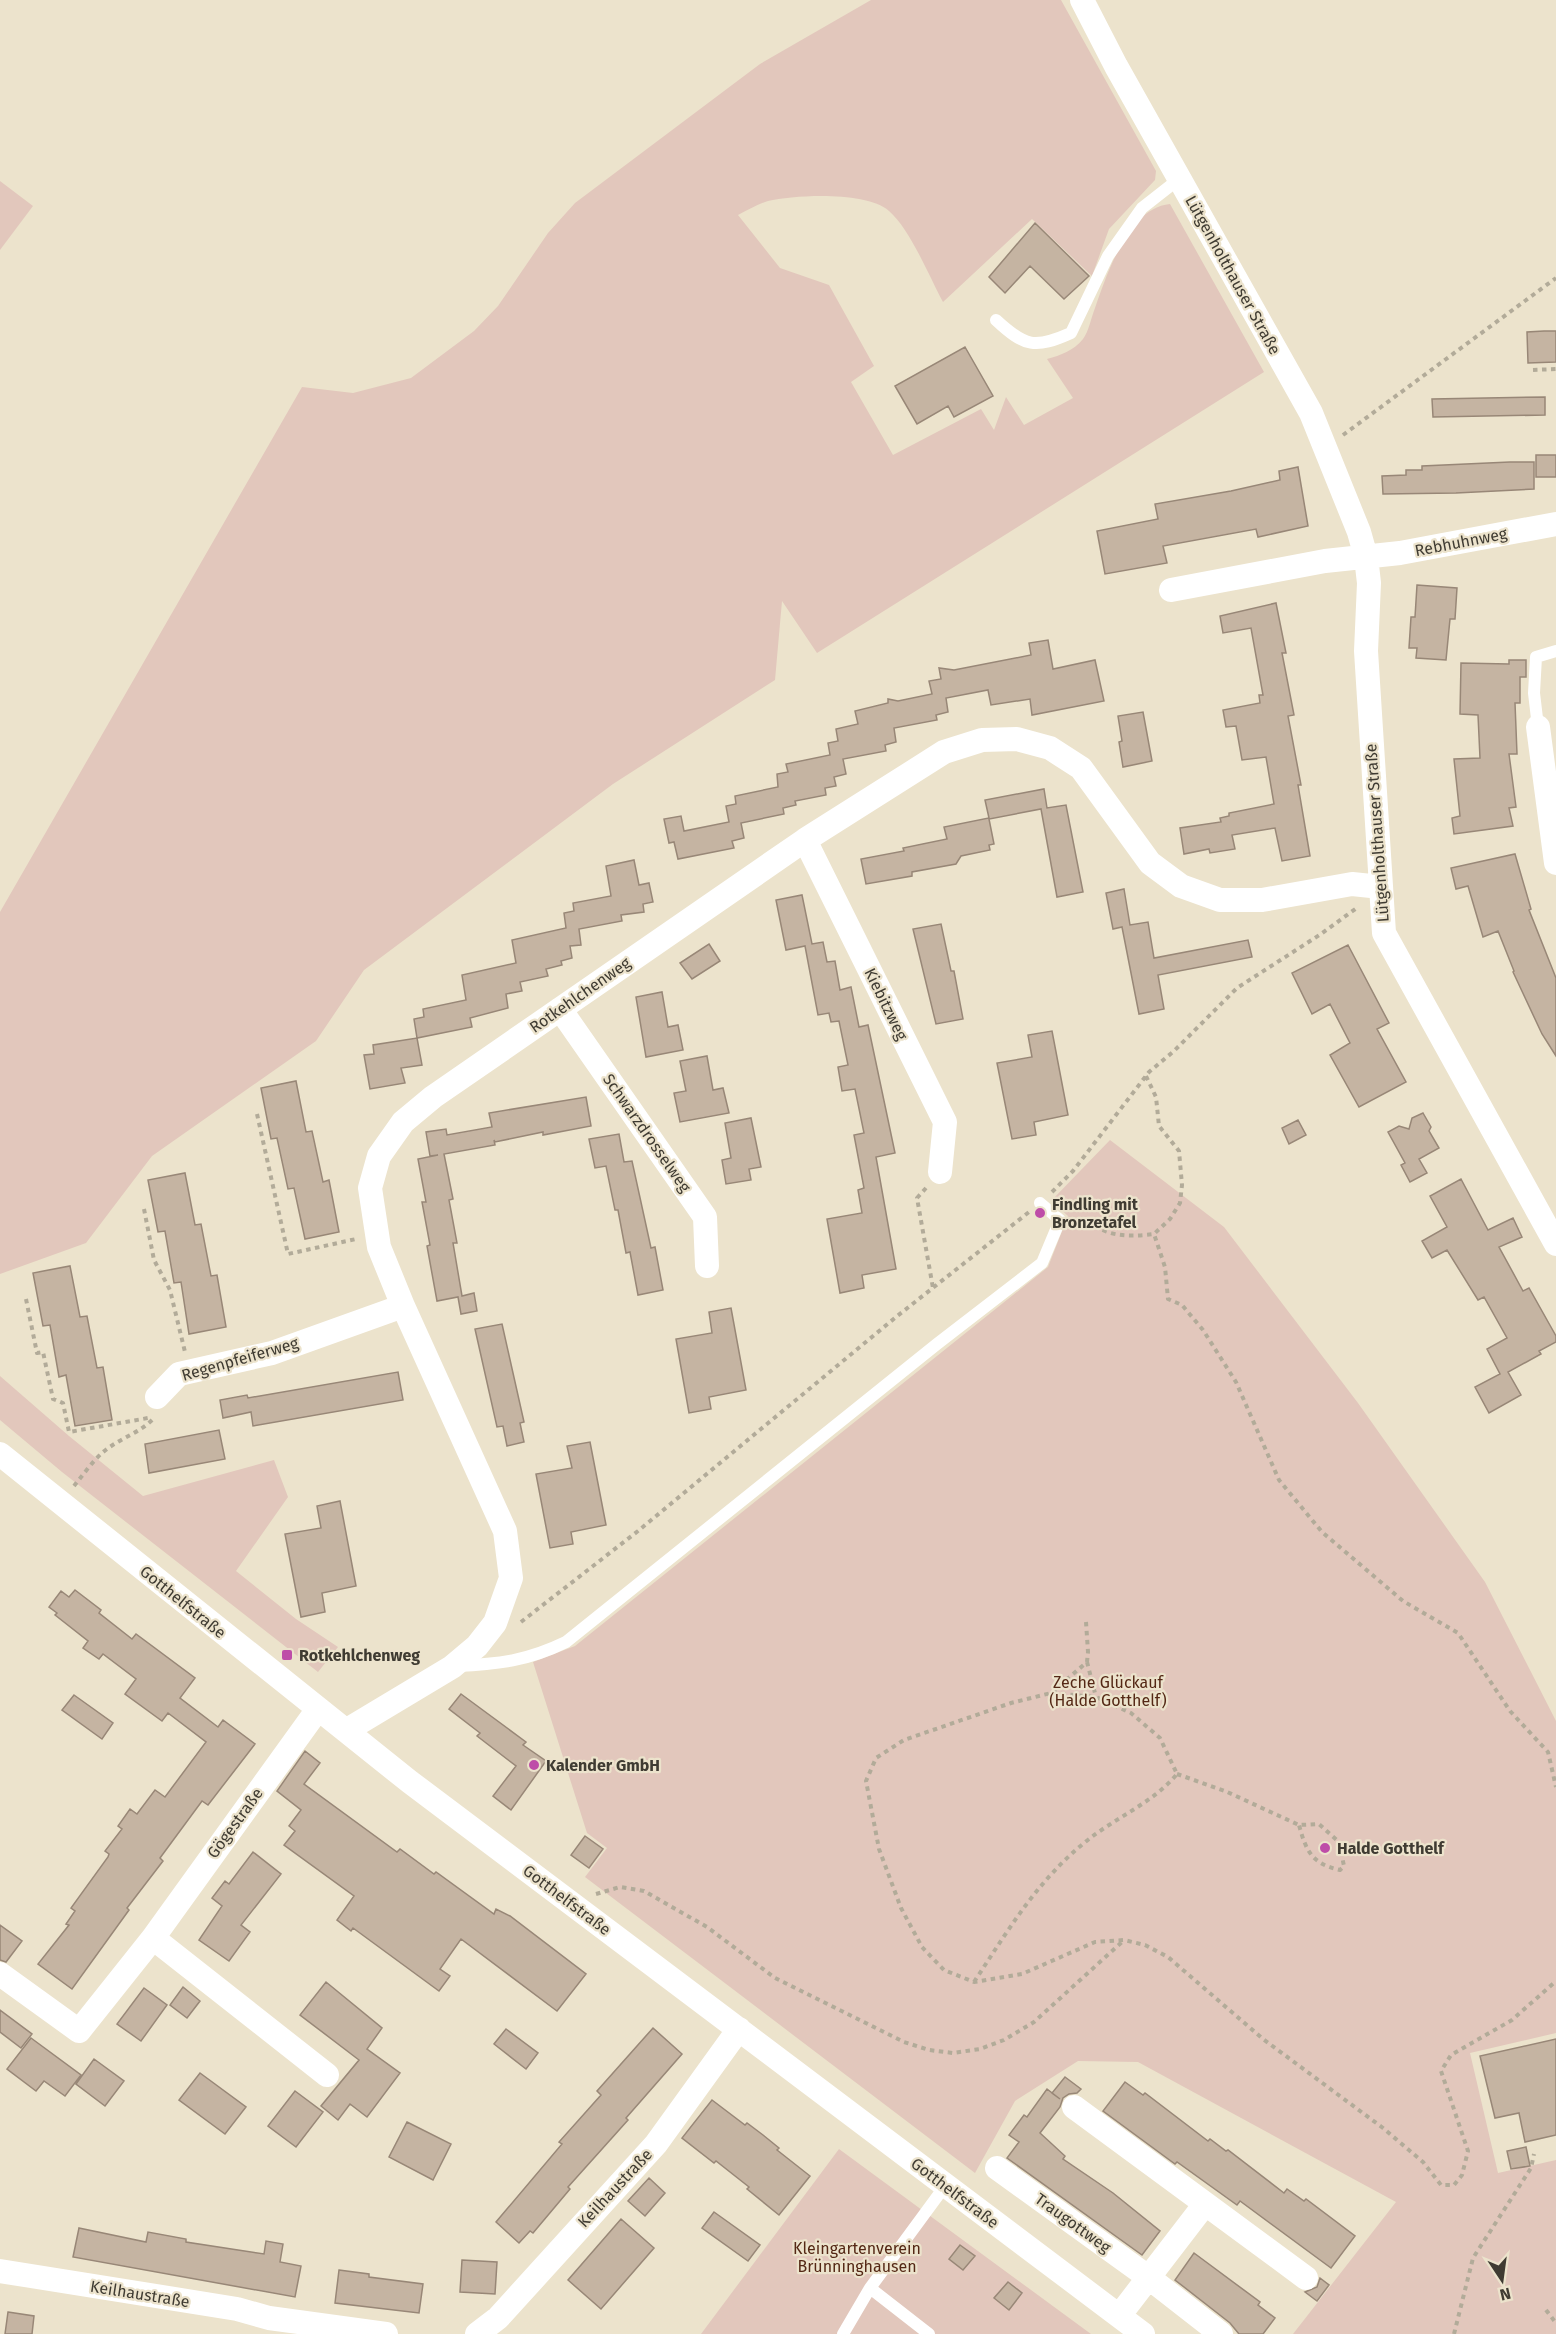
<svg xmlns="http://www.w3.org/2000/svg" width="1556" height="2334" viewBox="0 0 1556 2334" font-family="'Fira Sans',sans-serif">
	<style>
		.green { fill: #e2c7bc }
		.building { fill: #c5b4a2; stroke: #988777; stroke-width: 1.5 }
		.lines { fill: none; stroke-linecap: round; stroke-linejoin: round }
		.path { stroke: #b2ab99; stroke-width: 4; stroke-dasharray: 4.5 4.5; stroke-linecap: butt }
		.lane { stroke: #fff; stroke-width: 12 }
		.street { stroke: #fff; stroke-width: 24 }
		.poi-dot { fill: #be4da8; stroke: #ece3cc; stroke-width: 2 }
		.labels { text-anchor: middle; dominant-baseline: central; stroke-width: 4.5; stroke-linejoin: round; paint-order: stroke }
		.street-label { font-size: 16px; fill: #3f3b32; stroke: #ece3cc }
		.poi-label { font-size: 16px; font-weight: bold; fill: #3f3b32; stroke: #ece3cc; text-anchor: start }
		.park-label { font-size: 16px; fill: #542815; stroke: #ece3cc }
	</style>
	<rect width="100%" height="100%" fill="#ece3cc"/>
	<path class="green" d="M871,0H1061L1156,171L1155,180L1109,229L1092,276L1032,219L943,302C929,276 910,229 889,211C866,191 796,195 768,201C758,204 748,210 738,215L780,268L829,285L874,366L851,382L893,455L981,409L994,430L1006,397L1024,425L1073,398L1047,359C1061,355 1073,351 1083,339C1089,331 1091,318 1095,308C1107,274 1128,208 1170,204L1264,372L817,653L782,601L775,680L613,784L364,970L316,1041L152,1156L86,1243L0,1274V912L302,387L353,393L411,378L474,331L498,306L548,233L575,203L760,64Z
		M0,181L33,206L0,250Z
		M1110,1140L1224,1227L1358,1403L1485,1582L1556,1721V2033L1470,2053L1498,2173L1556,2160V2334H1293L1396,2202L1138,2062L1078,2061L1015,2101L975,2173L585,1877L607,1848L587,1833L533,1662L575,1646L1048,1267L1068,1216L1051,1201Z
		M0,1376L69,1436L143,1496L274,1460L288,1497L236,1571L296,1619L338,1647L318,1672L62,1472L0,1420Z
		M839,2149L1091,2334H701Z"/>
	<path class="building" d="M1035,223L1089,276L1064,299L1030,266L1005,293L989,277Z
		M1544,331H1556V362L1528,363L1527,332Z
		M965,347L993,396L954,417L948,406L917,424L895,386Z
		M1545,397V415L1433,417L1432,399Z
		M1536,455H1556V477H1536Z
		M1510,462H1534V489L1456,493L1383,494L1382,476L1406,475V470H1422V466Z
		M1298,467L1308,526L1258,537L1256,529L1163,546L1167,563L1105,574L1097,531L1158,519L1155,504L1231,491L1280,480L1279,471Z
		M1417,585L1457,588L1455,619H1450L1446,660L1416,658L1417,648H1409L1411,617H1415Z
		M1276,603L1286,653H1282L1294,715L1288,716L1301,785H1298L1310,856L1282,861L1275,828L1232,835L1235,849L1210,853L1209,849L1184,854L1180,828L1221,822L1220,818L1229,816V813L1274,804L1266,757L1242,760L1236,726L1226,727L1223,710L1260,703L1259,695H1263L1251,628L1223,633L1220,616Z
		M1048,640L1053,669L1095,660L1104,701L1032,715L1030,699L991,705L988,690L946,698L948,712L936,715L937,720L894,728L896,742L885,745L886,751L843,759L846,774L834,777L836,786L825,788L826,795L795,801L796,805L783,808L784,814L741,823L744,838L732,841L734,848L678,859L674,842L669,843L664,819L681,816L684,831L729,822L726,806L736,804L735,796L778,787L777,774L788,772L786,764L830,755L828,743L838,741L836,729L858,724L855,711L888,703V699L898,701L932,694L929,681L941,679L939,668L954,670L1031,655L1029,643Z
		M1509,660H1526V677H1520V703H1515L1517,754H1509L1516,807L1509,808L1513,826L1454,834L1452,818L1460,816L1454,759L1480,758L1478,715L1460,714L1461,663L1509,664Z
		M1143,712L1152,761L1123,767L1119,742L1122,741L1118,716Z
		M1044,789L1047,808L1066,805L1083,892L1057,897L1041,809L989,819L994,844L989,845L990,850L961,856L956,864L912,872V876L866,884L861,859L904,851L903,848L947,839L944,827L989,818L985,800Z
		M1515,854L1531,909L1529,910L1556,978V1056L1542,1034L1513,972L1514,971L1498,931L1483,937L1468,886L1456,889L1451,868Z
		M634,860L639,885L649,883L653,902L643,904L644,912L621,915L622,921L579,929L581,945L570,946L572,958L561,961L562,965L546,969L548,976L520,982L522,991L506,994L508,1008L470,1018L472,1027L417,1038L414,1019L424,1017L423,1009L466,1000L462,975L516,963L512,940L566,928L564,913L574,911L573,903L611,896L606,866Z
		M1124,889L1130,925L1148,922L1154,958L1248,940L1252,957L1158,975L1164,1009L1139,1014L1122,927L1113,929L1106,893Z
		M802,895L812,944L823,942L827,962L835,961L840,990L851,987L859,1027L868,1025L895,1153L876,1157L896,1269L862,1275L864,1288L840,1293L827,1219L862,1213L858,1190L864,1188L854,1135L864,1133L855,1089L842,1091L838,1067L848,1065L839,1021L831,1022L829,1013L818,1015L805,946L786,950L776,900Z
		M941,924L951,971H954L963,1019L936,1024L913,929Z
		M709,944L720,961L692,979L680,963Z
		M1348,945L1389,1023L1377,1029L1406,1082L1359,1107L1330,1055L1350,1043L1330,1004L1312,1014L1292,973Z
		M662,992L668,1027L678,1025L683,1050L646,1057L636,997Z
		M1052,1031L1068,1115L1034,1122L1036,1135L1012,1139L997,1063L1032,1057L1028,1035Z
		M417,1038L422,1065L401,1068L405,1083L370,1089L364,1055L374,1054L373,1045Z
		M707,1056L713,1090L723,1088L729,1113L680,1122L674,1093L686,1091L680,1061Z
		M296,1081L306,1132L312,1131L323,1182L329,1180L339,1232L305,1239L294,1188L288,1189L277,1138L271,1139L261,1088Z
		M586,1097L591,1126L543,1135V1132L495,1142L494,1140L495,1145L444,1154L453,1199L449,1200L457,1243H453L462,1296L474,1293L477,1311L461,1314L458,1297L437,1301L427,1246L430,1245L422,1202H426L418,1159L438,1155L430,1156L426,1132L446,1129L447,1135L492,1127L489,1113Z
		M1423,1113L1431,1127L1429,1131L1439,1148L1419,1159L1427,1173L1410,1182L1401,1165L1405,1163L1388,1132L1399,1126L1409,1129L1412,1118Z
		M751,1118L761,1167L749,1169L751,1180L726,1184L722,1160L731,1158L725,1123Z
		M1298,1120L1306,1135L1289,1144L1282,1128Z
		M619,1134L624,1162L632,1161L651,1248L655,1247L663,1290L638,1295L630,1252L626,1253L618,1210H615L606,1166L595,1168L589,1139Z
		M185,1173L195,1225L201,1224L211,1276L217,1275L226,1327L189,1334L181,1282L174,1283L165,1231L158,1232L148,1180Z
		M1461,1179L1488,1230L1513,1218L1522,1237L1499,1247L1523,1291L1529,1288L1556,1336V1342L1539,1351L1541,1354L1508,1372L1521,1395L1489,1413L1475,1387L1500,1374L1487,1349L1507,1338L1484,1297L1478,1300L1447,1250L1432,1258L1422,1241L1447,1227L1430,1196Z
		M70,1266L80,1317L87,1316L97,1368L103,1367L112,1420L75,1426L66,1375L59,1377L50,1325L43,1326L33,1273Z
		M731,1308L746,1390L709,1397L711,1409L689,1413L676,1339L712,1333L709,1312Z
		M502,1324L524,1422L520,1423L524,1442L507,1446L503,1426L497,1427L475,1329Z
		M398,1372L403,1400L253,1426L251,1412L223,1418L220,1400L247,1395L248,1398Z
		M219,1430L225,1459L149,1473L145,1444Z
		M590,1442L606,1525L571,1532L573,1544L550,1548L536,1474L572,1468L567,1446Z
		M340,1501L356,1586L322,1593L325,1612L301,1617L285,1534L321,1528L317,1506Z
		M75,1590L101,1610L99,1613L132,1639L136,1634L195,1678L180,1698L218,1727L223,1720L255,1744L208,1805L202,1801L160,1858L163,1861L127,1908L129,1910L72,1989L38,1964L69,1925L66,1924L75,1911L71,1908L108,1857L109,1854L105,1851L122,1829L118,1826L130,1809L137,1814L155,1790L165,1797L206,1742L168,1713L162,1721L125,1694L136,1679L103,1654L99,1659L83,1648L88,1641L55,1615L57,1613L49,1607L61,1591L69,1597Z
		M461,1694L526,1742L523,1745L546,1761L511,1810L493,1796L516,1766L477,1736L480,1733L449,1709Z
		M74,1695L113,1723L102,1739L62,1710Z
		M305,1751L320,1763L304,1784L397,1852L400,1849L434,1874L436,1872L494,1914L496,1909L510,1916L586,1974L557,2011L461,1939L440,1969L450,1976L439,1991L353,1928L351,1931L337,1920L354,1896L284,1845L295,1831L289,1826L301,1810L277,1791Z
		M585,1836L603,1849L589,1868L571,1855Z
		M253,1852L281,1874L241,1925L250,1932L229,1961L199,1940L222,1906L212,1898L225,1881L229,1884Z
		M0,1925L22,1941L6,1962L0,1960Z
		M326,1982L382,2028L367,2049L400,2073L367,2117L350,2104L338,2120L321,2106L359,2060L300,2015Z
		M183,1987L200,2001L187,2018L170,2005Z
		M144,1988L167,2005L141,2041L117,2024Z
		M0,2010L32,2034L21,2048L0,2032Z
		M653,2028L682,2054L626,2118L628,2120L568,2187L570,2189L533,2233L530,2231L519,2243L496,2222L562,2144L559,2142L601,2095L597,2091Z
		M506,2029L538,2053L526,2069L494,2044Z
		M31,2038L81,2075L65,2096L44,2081L36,2091L7,2069Z
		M1556,2039V2135L1525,2142L1519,2113L1495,2118L1480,2056Z
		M94,2059L124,2081L105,2106L76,2084Z
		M200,2073L246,2107L225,2134L179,2100Z
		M1065,2077L1081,2089L1077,2093L1069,2094L1063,2098L1060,2107L1040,2133L1065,2156L1063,2159L1113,2193L1160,2231L1142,2255L1007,2158L1019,2142L1009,2135L1024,2115L1027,2117L1047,2089L1060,2099L1052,2093Z
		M1125,2082L1143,2095L1145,2093L1208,2141L1210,2139L1226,2151L1228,2150L1284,2193L1287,2189L1304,2201L1306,2199L1355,2236L1331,2268L1240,2201L1237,2205L1177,2162L1175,2164L1103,2111Z
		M295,2091L323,2112L296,2147L268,2126Z
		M712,2100L745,2125L747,2123L763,2135L779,2148L777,2150L810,2176L779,2215L747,2189L749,2187L716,2161L714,2163L682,2138Z
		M407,2122L451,2144L433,2180L389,2157Z
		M1526,2147L1530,2166L1511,2169L1507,2151Z
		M649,2178L665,2193L645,2216L628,2201Z
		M714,2212L760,2245L748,2261L702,2228Z
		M621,2219L654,2248L601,2309L568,2280Z
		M79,2228L146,2242L148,2232L186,2239V2242L264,2254L266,2241L283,2244L280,2262L301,2266L295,2297L73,2257Z
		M960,2245L975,2256L963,2270L949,2259Z
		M1194,2253L1260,2302L1258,2305L1275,2318L1263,2334H1239L1230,2323L1175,2280Z
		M462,2260L497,2262L495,2294L460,2292Z
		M339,2270L369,2274V2277L423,2284L419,2313L335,2303Z
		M1320,2278L1329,2285L1317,2301L1305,2292L1317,2287Z
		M1008,2282L1022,2293L1009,2310L994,2298Z
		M8,2312L34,2316L32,2334H5Z"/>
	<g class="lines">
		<path class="path" d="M1533,370L1556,369
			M1343,435L1556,278
			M1146,1076L1156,1097L1159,1126L1179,1151L1182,1185L1180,1203L1170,1219L1154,1234L1165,1267L1168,1299L1182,1305L1203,1330L1236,1382L1279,1480L1322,1532L1403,1601L1458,1633L1510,1711L1548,1752L1556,1787
			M257,1114L288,1254L356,1239
			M926,1188L917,1198L933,1288
			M1052,1192L1073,1171L1149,1072L1174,1051L1237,988L1321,934L1358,907
			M144,1209L154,1260L170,1290L185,1352
			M1077,1223C1092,1223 1091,1225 1105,1231C1119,1237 1139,1236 1154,1234
			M26,1299L37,1353L43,1352L53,1399L63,1403L69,1432L148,1418
			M74,1486C83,1475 92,1462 102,1453C119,1438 139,1434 154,1418
			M521,1622L638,1531L896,1317L1029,1212
			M1086,1622L1088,1652L1087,1662L1051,1693L1011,1703L904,1740L876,1758L866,1781L879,1849L901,1908L922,1947L944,1970L974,1982L1022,1974L1095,1942L1124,1940L1145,1945L1168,1957L1263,2039L1383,2128L1423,2162L1441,2185H1454L1462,2175L1468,2151L1441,2071L1451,2055L1512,2020L1556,1981
			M1087,1662L1096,1697
			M1177,1774L1225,1791L1299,1825L1319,1824L1339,1842L1344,1866L1340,1870C1312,1864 1306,1851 1299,1825
			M596,1894L620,1887L644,1891L707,1927L775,1978L904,2042L929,2050L953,2053L980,2049L1004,2040L1034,2022L1123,1941
			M974,1982C1009,1929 1038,1879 1089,1839C1117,1817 1154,1802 1177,1774L1160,1738L1131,1713L1096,1697L1052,1693
			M1546,2310L1556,2323
			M1454,2334L1473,2258L1531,2168L1534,2154"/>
		<path class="lane" d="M996,320C1025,347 1035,349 1071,333L1108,256L1142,208L1179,179
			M1538,727L1534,693L1536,657L1556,651
			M457,1666C499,1664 527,1661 566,1642L937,1344L1042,1263L1060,1220L1040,1203
			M870,2288L929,2334
			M843,2334L870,2288L945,2186"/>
		<path class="street" d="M1082,0L1116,66L1311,413L1359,532L1366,557L1369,583L1366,651L1384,933L1556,1244
			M1171,590L1325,561L1400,553L1556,524
			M1538,727L1556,863
			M805,840L945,1122L940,1172
			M560,1009L705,1217L707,1266
			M157,1397L179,1374L272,1353L403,1306
			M0,1454L410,1782L1143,2334
			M347,1730L452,1667L477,1646L495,1623L511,1578L505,1531L403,1306L379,1247L370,1188L379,1156L403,1122L433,1097L805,840L944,752L982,740L1017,739L1050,748L1081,768L1150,863L1181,886L1220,900H1262L1352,884L1381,887
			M153,1938L327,2075
			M0,1974L79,2031L153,1938L318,1709
			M1074,2107L1306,2278
			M997,2168L1148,2277L1221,2334
			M0,2271L237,2309L269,2318L386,2334
			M1119,2316L1205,2204
			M477,2334L498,2318L656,2144L739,2029"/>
	</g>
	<g class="poi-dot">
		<circle cx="1040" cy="1213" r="6"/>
		<rect x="281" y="1649" width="12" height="12" rx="3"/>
		<circle cx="534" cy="1765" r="6"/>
		<circle cx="1325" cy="1848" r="6"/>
	</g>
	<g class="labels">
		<g class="street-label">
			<text transform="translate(1233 275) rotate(61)">Lütgenholthauser Straße</text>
			<text transform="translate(1461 542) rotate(-11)">Rebhuhnweg</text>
			<text transform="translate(1377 833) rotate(-94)">Lütgenholthauser Straße</text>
			<text transform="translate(580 995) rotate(-35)">Rotkehlchenweg</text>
			<text transform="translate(886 1004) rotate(64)">Kiebitzweg</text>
			<text transform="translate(647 1133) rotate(55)">Schwarzdrosselweg</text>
			<text transform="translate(240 1359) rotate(-16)">Regenpfeiferweg</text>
			<text transform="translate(183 1602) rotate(39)">Gotthelfstraße</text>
			<text transform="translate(235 1823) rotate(-54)">Gögestraße</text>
			<text transform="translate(567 1900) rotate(37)">Gotthelfstraße</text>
			<text transform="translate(615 2188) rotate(-47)">Keilhaustraße</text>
			<text transform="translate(955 2193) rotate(37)">Gotthelfstraße</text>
			<text transform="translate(1073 2223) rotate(36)">Traugottweg</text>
			<text transform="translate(140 2294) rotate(9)">Keilhaustraße</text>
		</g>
		<g class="poi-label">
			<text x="1052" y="1204">Findling mit<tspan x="1052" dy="18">Bronzetafel</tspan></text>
			<text x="299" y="1655">Rotkehlchenweg</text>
			<text x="546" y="1765">Kalender GmbH</text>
			<text x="1337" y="1848">Halde Gotthelf</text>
		</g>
		<g class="park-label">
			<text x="1108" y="1682">Zeche Glückauf<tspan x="1108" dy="18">(Halde Gotthelf)</tspan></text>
			<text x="857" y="2248">Kleingartenverein<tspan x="857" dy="18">Brünninghausen</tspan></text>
		</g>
	</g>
	<g transform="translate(1502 2280) rotate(167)" stroke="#ece3cc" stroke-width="4.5" paint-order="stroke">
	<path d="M0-4.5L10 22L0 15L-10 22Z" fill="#3f3b32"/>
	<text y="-9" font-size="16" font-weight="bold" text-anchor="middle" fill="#3f3b32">N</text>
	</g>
</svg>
